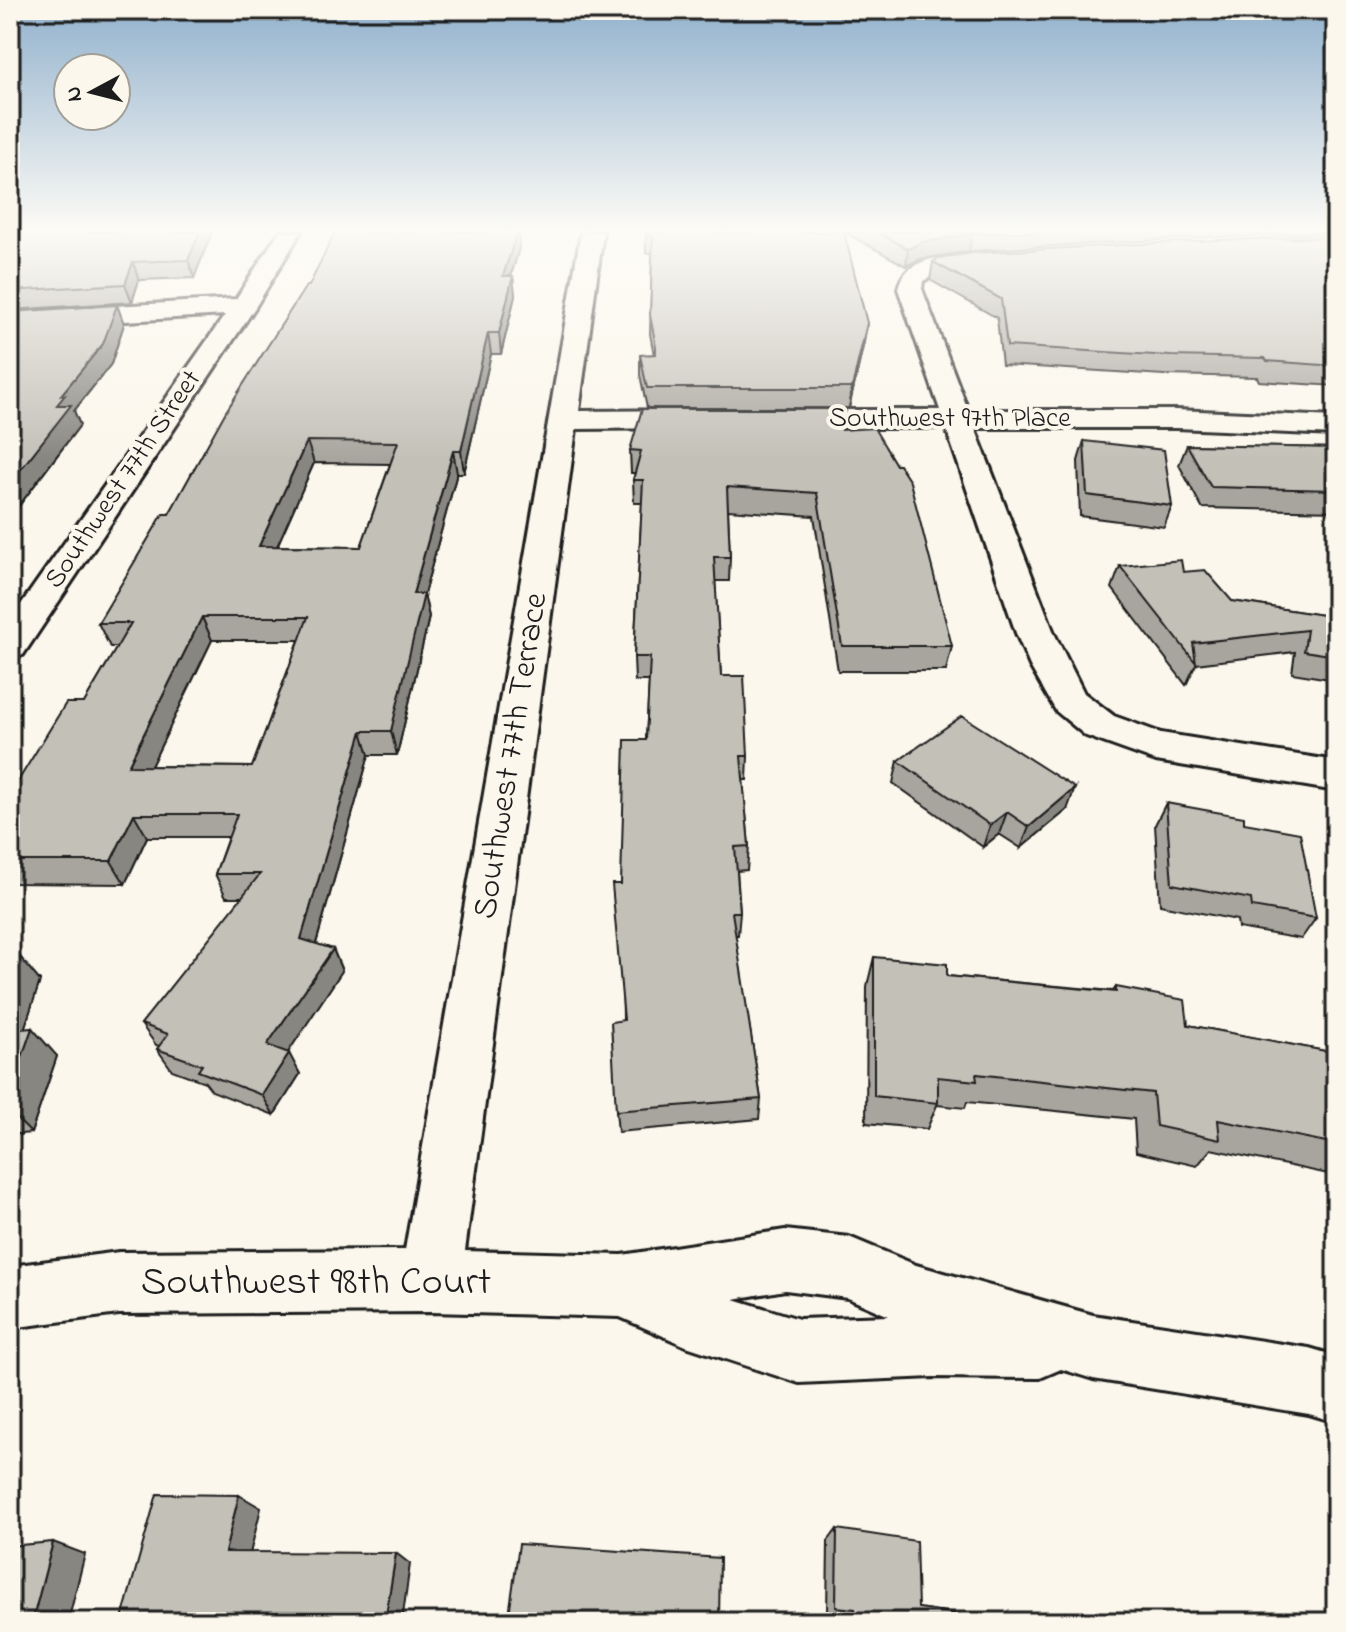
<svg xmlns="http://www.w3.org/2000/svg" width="1346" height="1632" viewBox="0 0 1346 1632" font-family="'Indie Flower',sans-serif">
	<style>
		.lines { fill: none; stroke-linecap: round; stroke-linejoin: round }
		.minor-casing { stroke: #1c1c1c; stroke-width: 6 }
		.minor { fill: #fbf7ec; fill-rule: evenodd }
		.wall { fill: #a8a59e; stroke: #1c1c1c; stroke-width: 2; fill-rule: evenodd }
		.shaded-wall { fill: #888681; stroke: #1c1c1c; stroke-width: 2 }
		.building { fill: #c3c0b8; stroke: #1c1c1c; stroke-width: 2; fill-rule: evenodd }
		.labels { text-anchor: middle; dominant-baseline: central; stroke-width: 8; stroke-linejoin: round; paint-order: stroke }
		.far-street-label { font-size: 28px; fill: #1c1c1c; stroke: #fbf7ec }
		.street-label { font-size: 34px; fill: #1c1c1c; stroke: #fbf7ec }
		.near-street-label { font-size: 40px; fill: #1c1c1c; stroke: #fbf7ec }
	</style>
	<rect width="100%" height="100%" fill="#fbf7ec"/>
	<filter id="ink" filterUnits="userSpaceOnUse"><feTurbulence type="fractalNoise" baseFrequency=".0125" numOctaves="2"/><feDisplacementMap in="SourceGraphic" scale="16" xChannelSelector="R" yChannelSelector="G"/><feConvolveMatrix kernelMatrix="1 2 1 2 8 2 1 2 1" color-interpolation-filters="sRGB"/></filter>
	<g filter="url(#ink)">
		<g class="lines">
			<g class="minor-casing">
				<path id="minor" d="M279,232H301L256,306L23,655L10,659V620L225,315L10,328V312L236,299Z
					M581,232H603L579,411L697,410L707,413L712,419L707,425L697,428L576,429L465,1251L622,1255L785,1230L849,1237L916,1265L1093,1315L1309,1348L1336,1356V1422L1309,1414L1093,1379L1061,1369L1040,1378L933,1377L799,1383L686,1346L620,1317L430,1312L119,1314L10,1328V1266L119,1252L405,1250ZM785,1290L848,1298L889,1316L799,1319L734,1299Z
					M993,253L1001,255L1005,260L1001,265L941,272L923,281L922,289L968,410H1176L1336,417V435L1176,428H975L1054,633L1084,693L1114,716L1161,733L1336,761V791L1156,761L1086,736L1056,711L1030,666L1016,633L946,428H786L776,425L771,419L776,413L786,410H940L898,289C905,251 963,256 993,253Z"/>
			</g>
			<use href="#minor" class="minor"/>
		</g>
		<path class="wall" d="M10,232H212L194,278L139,280L132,302L10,310Z
			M519,232V248L511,276H513L515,296L501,354H491L464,473H457L424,594L429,617L397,755H369L316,944L333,949L342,971L287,1053L300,1074L274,1115L212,1091L205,1082L172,1070L157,1049L159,1046L156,1045L141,1024L242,897H226L215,874L228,837H147L125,884L10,883V794L84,703L117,647H110L98,623L169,514L309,286ZM314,463L390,464L361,547L277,546ZM212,640H299L252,767L151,766Z
			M646,232L867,323L864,342L849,408H647L640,375V355H654L650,334L652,253H646Z
			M844,232H1336V234L1210,237L969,251L920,259L906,266Z
			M1336,237V386L1259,381L1257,377L1164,375L1002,365L997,318L930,280L933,262Z
			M117,305L124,324L111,364L74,411L80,425L15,511H10V312Z
			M846,409L844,430L952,646L946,671H838L814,516L728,510L730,557L729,581H715L721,676L748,756L747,780H743L749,846L747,870L737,871L740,912L738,935H735L761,1099L759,1119L618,1132L616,1111L623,1020L621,884L646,740L649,681H635L634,657L642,503H634L633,480L635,473H631L630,450Z
			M1084,441L1172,506L1164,527L1080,516L1078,461Z
			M1187,445L1336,448V511L1202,508L1179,465Z
			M1120,566L1183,572L1232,601L1336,617V680L1292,673L1295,652L1196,664L1186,685L1112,588Z
			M898,761L1067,810L1021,848L999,834L983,847L893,783Z
			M1166,803L1244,823L1316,918L1301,939L1238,928L1237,920L1160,905L1155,825Z
			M10,952L40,981L24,1029L57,1056L31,1133L10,1135Z
			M874,957L947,976L1113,991L1116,987L1188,1025L1336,1053V1172L1333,1175L1211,1149L1197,1166L1136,1152L1134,1119L967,1102L965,1108L937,1105L927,1129L866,1123L867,986Z
			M837,1529L918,1608L1010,1622H846V1617L827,1615L828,1541Z"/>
		<path class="shaded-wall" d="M200,232H212L194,278L188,260Z
			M512,232H519V248L505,296L503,276Z
			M972,234L969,251L920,259L906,266L908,249L922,242Z
			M133,262L139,280L132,302L125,284Z
			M513,276L515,296L501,354L499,333Z
			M117,305L124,324L111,364L74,411L80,425L15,511L10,501V483L57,405L61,395Z
			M867,323L864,342L849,408L852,388Z
			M488,333L491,354L464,473L461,451Z
			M307,441L314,463L267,569L259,546Z
			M453,451L457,473L424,594L429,617L397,755L391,731L413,594Z
			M202,617L212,640L140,789L128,766Z
			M362,731L369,755L311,961L301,939Z
			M1075,788L1067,810L1021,848L1029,827Z
			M1007,812L999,834L983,847L990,825Z
			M134,814L147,837L125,884L111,861Z
			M333,949L342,971L279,1066L267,1045Z
			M16,952L40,981L14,1060L10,1056V970Z
			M32,1028L57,1056L31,1133L10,1112V1091Z
			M289,1053L300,1074L274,1115L262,1095Z
			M239,1495L261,1508L248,1562L225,1552Z
			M53,1542L85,1554L68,1622H32Z
			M396,1553L410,1564L402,1622H385Z"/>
		<path class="building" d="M10,232H200L188,260L133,262L125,284L10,291V272L13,270H10Z
			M335,232H517L503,276H513L499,333H488L461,451H453L413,594H424L391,731H362L301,939L333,949L267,1045L289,1053L262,1095L198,1071L202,1065L157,1049L168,1034L141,1024L260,874H215L237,814H134L111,861H10V794L66,703H84L131,623H98L163,514H169L225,413L306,286H309ZM307,441L398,442L361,547L259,546ZM202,617H308L252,767L128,766Z
			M646,232H844L867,323L852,388H647L640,355L656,354V347L650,315L653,236H646Z
			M877,232H1006L972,234L922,242L908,249Z
			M1336,237V366L1267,361L1265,358L1171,356L1007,346L1001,299L933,262L938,258L973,253L1216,240Z
			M117,305L103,344L61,395H65L57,405H71L10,483V312Z
			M642,409H846L842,430L874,428L896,465H899L910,482L952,646H842L817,493L727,487L730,557H714L721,676H744L748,756H741L749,846L735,847L740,912H732L761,1099L616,1111L611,1022L624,1020L612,884H621L625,740H646L650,657H634L643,480H633L641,451L630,450Z
			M1084,441L1164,450L1172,506L1087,495Z
			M1187,445L1336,448V490L1211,487Z
			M1181,560L1183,572L1205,570L1232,601L1336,617V656L1304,651L1307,630L1193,643L1196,663L1120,566Z
			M962,716L1075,788L1029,827L1007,812L990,825L898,761Z
			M1166,803L1244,817V823L1300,833L1316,918L1252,907L1251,899L1172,884Z
			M10,952H16L10,970Z
			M874,957L947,964V976L1116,992V987L1185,1000L1188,1025L1336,1053V1144L1218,1120L1220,1140L1156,1126L1153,1093L976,1074L977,1081L938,1077V1103L874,1096Z
			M32,1028L10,1091V1030Z
			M157,1494L239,1495L225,1552L396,1553L385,1622H121Z
			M837,1529L916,1541L918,1608L1010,1622H855V1609L836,1607Z
			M53,1542L32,1622H10V1546Z
			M519,1544L720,1558L719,1622H508Z"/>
	</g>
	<linearGradient id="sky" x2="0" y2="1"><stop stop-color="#91b1cd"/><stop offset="0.5" stop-color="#fdfbf6"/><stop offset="1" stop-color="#fdfbf6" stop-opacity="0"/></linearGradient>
	<rect width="1346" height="460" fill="url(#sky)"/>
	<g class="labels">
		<g class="far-street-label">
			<text x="950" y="419">Southwest 97th Place</text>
			<text transform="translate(124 480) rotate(-56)">Southwest 77th Street</text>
		</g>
		<g class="street-label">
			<text transform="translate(512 756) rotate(-81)">Southwest 77th Terrace</text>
		</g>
		<g class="near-street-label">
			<text x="316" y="1283">Southwest 98th Court</text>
		</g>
	</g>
	<rect width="1346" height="1632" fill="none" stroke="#fbf7ec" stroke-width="40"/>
	<rect x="20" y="20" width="1306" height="1592" fill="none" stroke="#1c1c1c" stroke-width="3" filter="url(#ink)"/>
	<g transform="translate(92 92) rotate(263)"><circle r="38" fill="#fbf7ec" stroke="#a29f99" stroke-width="2"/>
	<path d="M0-6L14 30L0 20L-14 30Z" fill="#1c1c1c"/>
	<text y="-12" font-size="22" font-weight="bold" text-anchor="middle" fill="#1c1c1c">N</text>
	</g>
</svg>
